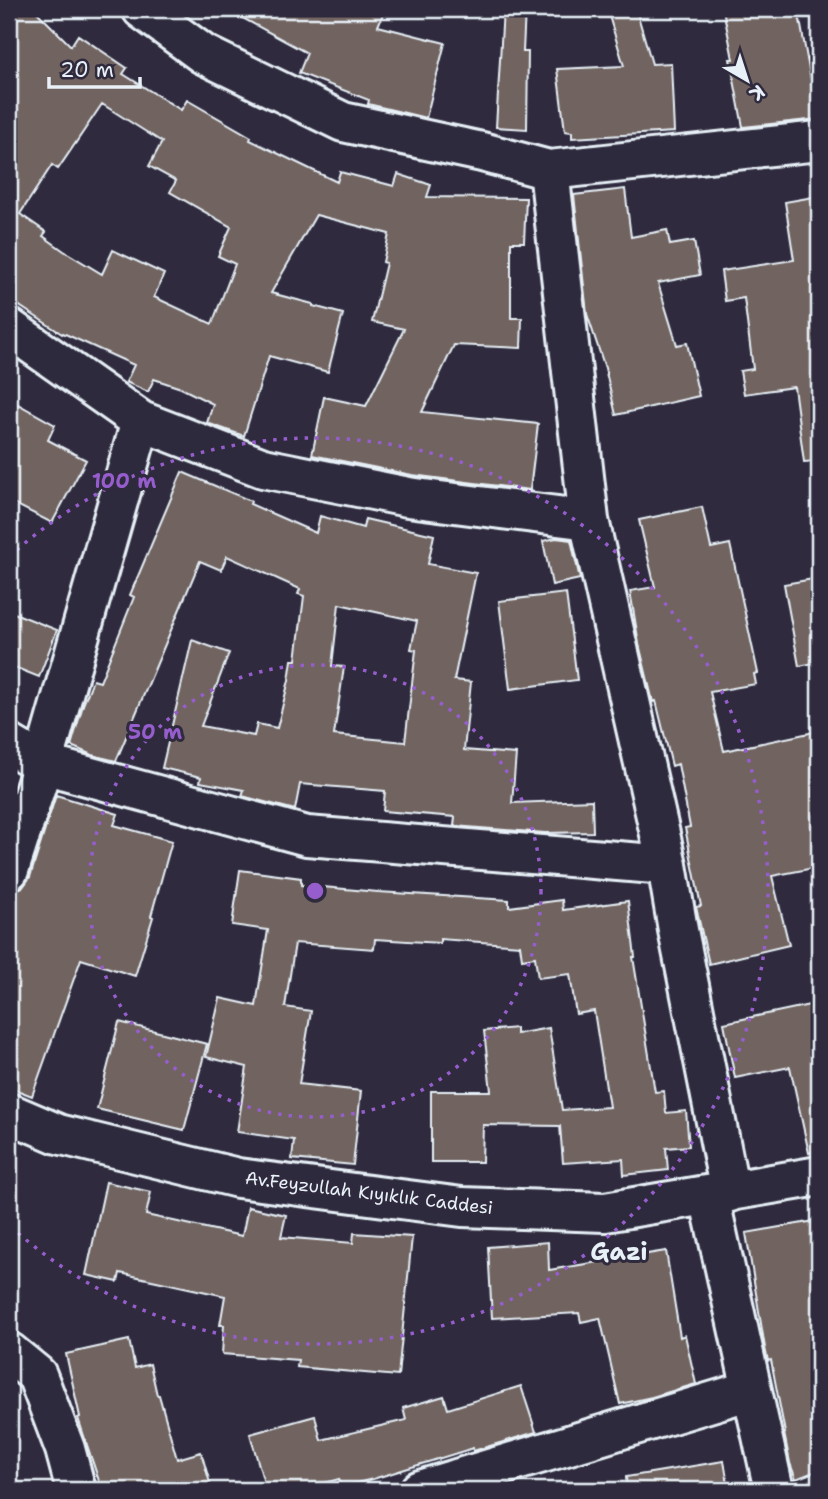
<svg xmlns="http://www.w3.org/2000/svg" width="828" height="1499" viewBox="0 0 828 1499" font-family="'Shantell Sans',sans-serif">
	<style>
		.building { fill: #71635f; stroke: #e8f1f8; stroke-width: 2; fill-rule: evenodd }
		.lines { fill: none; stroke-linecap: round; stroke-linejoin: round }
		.minor-casing { stroke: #e8f1f8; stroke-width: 44 }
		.minor { stroke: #2f2a3d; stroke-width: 38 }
		.ring { fill: none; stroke: #965dcd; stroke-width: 3.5; stroke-dasharray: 3.5 7 }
		.labels { text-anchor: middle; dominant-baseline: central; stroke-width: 6; stroke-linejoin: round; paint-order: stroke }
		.street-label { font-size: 18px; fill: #e8f1f8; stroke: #2f2a3d }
		.district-label { font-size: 24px; font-weight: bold; fill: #e8f1f8; stroke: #2f2a3d }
		.centre { fill: #965dcd; stroke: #2f2a3d; stroke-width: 3.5 }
		.ring-label { font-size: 21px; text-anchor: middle; font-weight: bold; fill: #965dcd; stroke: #2f2a3d; stroke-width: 6; stroke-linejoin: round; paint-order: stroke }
	</style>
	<rect width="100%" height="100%" fill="#2f2a3d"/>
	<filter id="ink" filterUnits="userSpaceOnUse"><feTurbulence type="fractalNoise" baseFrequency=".0143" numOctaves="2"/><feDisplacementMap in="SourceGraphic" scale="14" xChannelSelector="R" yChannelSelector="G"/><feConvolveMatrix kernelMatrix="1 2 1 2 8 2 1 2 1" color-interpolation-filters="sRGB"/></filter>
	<g filter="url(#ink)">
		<path class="building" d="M9,9H34L71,46L78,35L127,68L123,74L181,110L187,100L251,137L250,140L337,182L340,172L394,186L398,174L431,185L427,197L526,198L524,242H511V318H522L521,348L454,345L422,412L538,424L530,490L412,475L312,455L324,397L366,406L404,329L372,322L386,263L383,262L389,234L316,215L271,293L313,304V306L343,314L328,372L269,356L244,436L207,423L213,404L181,388L154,379L148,392L126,382L134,365L63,333L62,334L9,299ZM102,104L162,142L149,166L176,181L170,192L231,227L218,256L235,264L212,324L154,297L164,274L113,250L102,274L64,251L43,236L46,232L20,214L52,165L58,169Z
			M226,9H370L383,14L378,26L445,43L426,118L368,104L369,100L299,73L307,53Z
			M503,9H525L523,52H528L527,129L496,127Z
			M607,9H636L652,64L671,63L674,132L572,138V132L565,131L557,69L624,66Z
			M723,9H798L818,119L743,127L730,59H733Z
			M625,189L631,237L667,230L670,245L694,241L700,275L658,283L677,345L687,343L699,396L616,415L605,368L587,314L574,195Z
			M819,196V461L804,462L794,387L744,394L740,371L753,369L744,298L725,301L721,271L794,260L785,202Z
			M9,399L55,425L48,440L86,460L52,523L9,501Z
			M182,472L251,501L250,504L316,533L320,516L363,528L365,519L434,535L428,564L476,573L454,680L471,682L464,750L516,754L512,803L592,800L593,832L545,833L454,826L455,817L383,811L385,791L300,784L295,810L242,796L244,790L200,782L201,777L162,768L192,640L229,653L201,726L254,736L257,724L277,728L289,680L292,660H296L304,596L298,594L300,589L227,556L221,570L200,561L116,761L92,755L71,746L83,705L93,680L100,682L134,597L130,595ZM339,604L417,621L411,649L416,650L405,742L334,735L344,667L332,666Z
			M702,507L711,548L730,544L758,673L754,674L756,684L710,692L724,751L819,731V867L772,876L789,945L709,964L696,907L701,906L685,828L690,827L678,764L672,766L656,701L653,702L639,644L630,591L655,587L639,520Z
			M556,538L571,540L580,579L552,585L543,541Z
			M819,578V662L799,666L784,584Z
			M566,593L577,680L510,689L499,601Z
			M9,611L57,630L39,677L9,665Z
			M56,795L118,814L114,825L172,841L151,916L153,917L135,976L81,959L32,1096L9,1087V904L13,891L23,887L30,877Z
			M240,870L301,878V885L378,892L509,900V907L562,900L563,910L628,901L635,957H633L655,1092L664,1091L666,1113L686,1111L689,1146L666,1148L668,1170L624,1175L623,1159L563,1163L560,1126L483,1125L482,1162H431V1091H491L484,1031L516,1028V1034L549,1028L562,1110L609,1107L594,1011L576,1014L570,974L538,978L535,957L522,959L520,945L440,939V943L375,939L374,949L295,943L285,1007L311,1011L299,1084L361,1091L353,1165L292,1159L294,1140L237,1132L247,1067L206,1057L220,998L256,1006L268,930L232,925Z
			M819,1003V1151L809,1153L790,1067L735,1078L724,1023Z
			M119,1022L207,1044L184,1130L97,1109Z
			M106,1182L151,1192L146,1215L242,1236L248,1207L286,1215L281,1237L353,1243L354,1233L412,1237L398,1376L297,1367L298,1360L222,1354L224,1325H220L225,1296L120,1273L118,1282L86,1275Z
			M815,1221L819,1246V1470L796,1479L790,1463L784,1433H785L771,1360L768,1361L765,1348L746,1233Z
			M548,1242L549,1270L666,1251L680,1337L685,1335L696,1384L652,1397L620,1404L600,1318L581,1322L579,1313L492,1318L488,1247Z
			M129,1340L135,1368L150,1364L157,1395H159L177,1459L201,1452L212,1490H102L78,1418L80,1417L66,1354Z
			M521,1386L536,1432L473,1451V1448L373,1479L341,1487L339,1479L299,1490H266L250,1434L315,1416L321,1440L406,1420L403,1408L444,1396L448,1409Z
			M724,1461L729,1490H627L626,1477Z"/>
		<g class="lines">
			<g class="minor-casing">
				<path id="minor" d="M142,9L203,54L343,122L482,152L549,170L819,141
					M549,170L589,520L667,865L678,930L730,1192
					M9,328L141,421L263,468L408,497L589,520
					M9,744L43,764L307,836L667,865
					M9,870L43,764L141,421
					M9,1113L58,1134L238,1178L462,1207L605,1212L819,1176
					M709,1196L774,1490
					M9,1352L37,1375L65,1449L76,1490
					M420,1490L751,1390"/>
			</g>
			<use href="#minor" class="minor"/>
		</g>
	</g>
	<g class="ring">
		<circle cx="315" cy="891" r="226"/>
		<path d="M9 557A453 453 0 1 1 9 1225"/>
	</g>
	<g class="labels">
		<g class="street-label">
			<text transform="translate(369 1193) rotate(7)">Av.Feyzullah Kıyıklık Caddesi</text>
		</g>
		<g class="district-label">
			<text x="619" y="1252">Gazi</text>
		</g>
	</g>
	<circle cx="315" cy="891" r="10" class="centre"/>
	<g class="ring-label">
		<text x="124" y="488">100 m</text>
		<text x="155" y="739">50 m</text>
	</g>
	<rect width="828" height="1499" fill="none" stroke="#2f2a3d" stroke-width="35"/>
	<rect x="18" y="18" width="793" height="1464" fill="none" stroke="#e8f1f8" stroke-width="2.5" filter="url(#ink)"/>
	<g transform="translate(747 80) rotate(141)" stroke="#2f2a3d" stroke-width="5" paint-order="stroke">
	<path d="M0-5L12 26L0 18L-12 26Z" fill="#e8f1f8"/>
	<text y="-10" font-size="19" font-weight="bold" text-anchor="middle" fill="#e8f1f8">K</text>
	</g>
	<path d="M49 77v10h91v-10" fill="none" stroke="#e8f1f8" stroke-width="3.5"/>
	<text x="60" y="77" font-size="21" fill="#e8f1f8" stroke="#2f2a3d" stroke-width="5" paint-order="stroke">20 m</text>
</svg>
